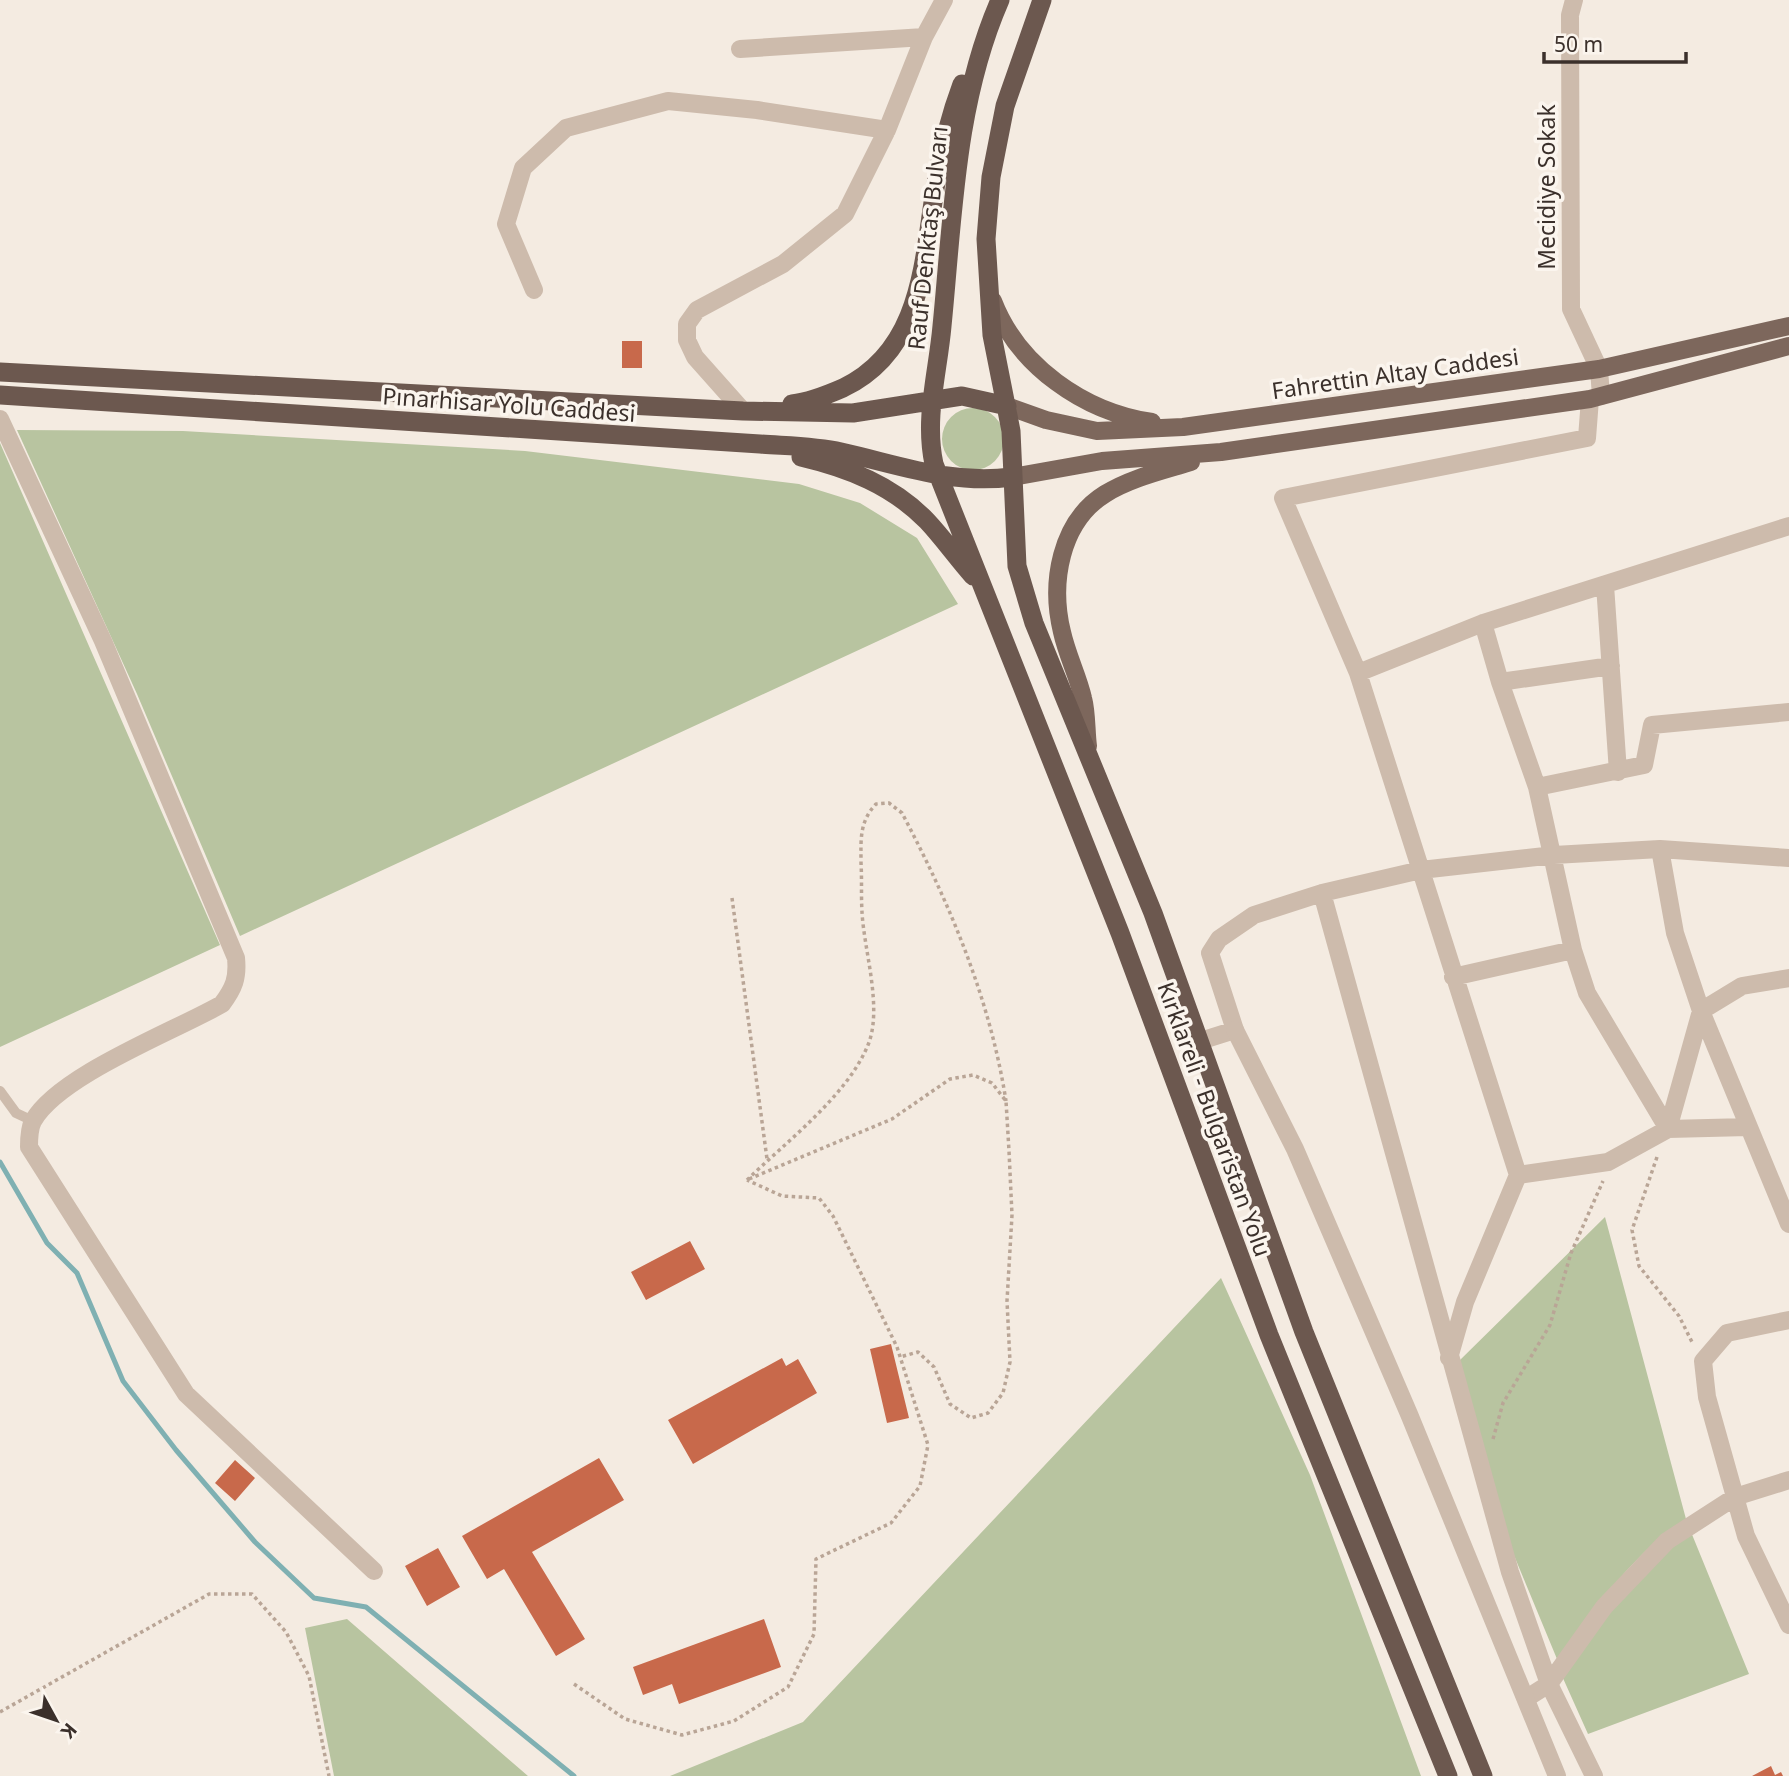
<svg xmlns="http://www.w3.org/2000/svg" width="1789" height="1776" viewBox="0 0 1789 1776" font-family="'Noto Sans',sans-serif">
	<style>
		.green { fill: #b8c4a0 }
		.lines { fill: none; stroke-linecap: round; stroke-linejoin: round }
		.stream { stroke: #7fb0b2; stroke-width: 5 }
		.building { fill: #c8694b }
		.path { stroke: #b9a596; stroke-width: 3.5; stroke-dasharray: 3.5 3.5; stroke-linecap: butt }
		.service { stroke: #cdbbac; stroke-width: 10 }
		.minor { stroke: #cdbbac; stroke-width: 18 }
		.tertiary { stroke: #cdbbac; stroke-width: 18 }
		.primary { stroke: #7d675c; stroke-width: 18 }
		.trunk { stroke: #6c584f; stroke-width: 19 }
		.labels { text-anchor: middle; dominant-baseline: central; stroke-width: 7; stroke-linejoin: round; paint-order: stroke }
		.street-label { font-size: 23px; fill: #3b302b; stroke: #fbf5ee }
	</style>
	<rect width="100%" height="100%" fill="#f4ebe1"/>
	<path class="green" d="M942 439a31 31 0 1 1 62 0a31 31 0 1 1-62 0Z
		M17,430L183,431L525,451L799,484L860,503L917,538L958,604L240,936L137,694Z
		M0,443L220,945L0,1047Z
		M1605,1217L1686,1519C1633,1553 1595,1609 1557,1659L1508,1541L1459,1361Z
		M1221,1278L1310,1475L1421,1776H670L803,1722Z
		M1691,1532L1749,1674L1588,1734L1562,1676C1598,1624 1637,1567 1691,1532Z
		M347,1619L528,1776H334L305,1628Z"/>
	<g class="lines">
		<path class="stream" d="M0,1162L47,1243L77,1273L123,1381L176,1450L255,1542L314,1598L366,1607L574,1776"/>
	</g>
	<path class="building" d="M622,341H642V368H622Z
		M690,1241L705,1269L646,1300L631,1272Z
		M891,1344L909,1418L887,1423L870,1349Z
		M782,1358L786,1366L798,1359L817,1393L693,1464L668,1420Z
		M599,1458L624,1500L532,1552L585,1639L556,1656L504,1569L487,1579L462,1536Z
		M235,1460L255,1478L235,1501L215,1483Z
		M438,1548L460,1587L427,1606L405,1566Z
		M764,1619L781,1667L679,1704L672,1684L643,1695L633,1667Z
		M1771,1766L1775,1775L1781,1772L1783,1776H1752Z"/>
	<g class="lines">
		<path class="path" d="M732,898L767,1159
			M1657,1157L1632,1230L1639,1266L1679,1316L1693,1344
			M749,1179L892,1119L950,1079L973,1075L992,1083L1006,1101L1009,1151L1012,1215L1007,1301L1010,1362L1003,1393L988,1413L971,1418L950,1404L934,1367L918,1352L900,1357
			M747,1180C787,1141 847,1096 868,1045C883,1008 864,951 862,912C861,896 862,879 861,863C861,840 859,822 876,804L889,803L902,813C950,904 990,999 1006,1101
			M1493,1439L1503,1403L1550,1325L1571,1253L1603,1181
			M574,1684L625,1719L682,1735L734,1721L788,1687L814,1634L816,1559L891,1523L920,1486L928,1445L897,1347L833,1216L819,1198L782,1196L747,1180
			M0,1712L209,1594H252L286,1632L309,1676L329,1776"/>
		<path class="service" d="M0,1091L16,1113L33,1121"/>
		<path class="minor" d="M1574,0L1570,15L1571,309L1599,369L1601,396
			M740,49L924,37
			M534,290L506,224L523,168L566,128L668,101L757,110L887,130
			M743,411L695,357L687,340V324L697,310L783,264L845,214L887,130L924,37L944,0
			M0,419L103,641L236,958C238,978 234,988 222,1004C175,1031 59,1075 33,1121C29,1129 29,1139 29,1147L186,1394L374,1571
			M1605,585L1618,772
			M1483,623L1500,682L1537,787L1573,950L1587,993L1668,1129L1748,1127
			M1358,673L1483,623L1789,526
			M1500,682L1611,666
			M1537,787L1644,765L1652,725L1789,712
			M1660,849L1675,933L1701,1011L1789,1224
			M1322,893L1510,1572L1549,1684L1594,1776
			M1453,977L1573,950
			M1197,1042L1235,1030L1210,953L1219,939L1254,915L1322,893L1421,870L1554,855L1660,849L1789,858
			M1518,1175L1358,673L1283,498L1587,438L1590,399
			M1789,1320L1727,1333L1703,1361L1707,1397L1746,1536L1789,1625
			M1449,1358L1465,1302L1518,1175L1608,1162L1668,1129L1701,1011L1742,986L1789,978
			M1527,1698L1549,1684L1604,1607L1667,1541L1735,1497L1789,1480"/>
		<path class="tertiary" d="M1235,1030L1295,1149L1409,1414L1557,1776"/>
		<path class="primary" d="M993,301C1018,366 1084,412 1152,422
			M1007,406L1046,420L1097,431L1183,427L1599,369L1789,326
			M1012,477L1102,461L1221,452L1590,399L1789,346
			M1088,746C1086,731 1087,713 1083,698C1078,676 1067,655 1062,632C1050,583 1060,522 1105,494C1131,478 1162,471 1191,462"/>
		<path class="trunk" d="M1000,0C955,103 953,216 942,326C938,372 924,418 934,464L1120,933L1269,1335L1448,1776
			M1042,0L1005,106L991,177L986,239L992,335L1011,431L1017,566L1034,623L1153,913L1304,1332L1483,1776
			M0,372L743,411L853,413L962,396L1007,406
			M0,395L760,444C787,446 815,446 841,452C900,465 951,485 1012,477
			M792,404C810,402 827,395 843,388C924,349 923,259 936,183C942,148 950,116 962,84
			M801,457C848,468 892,485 927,521C943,538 957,558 973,576"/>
	</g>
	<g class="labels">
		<g class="street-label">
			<text transform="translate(1546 187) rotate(-90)">Mecidiye Sokak</text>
			<text transform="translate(927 238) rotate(-84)">Rauf Denktaş Bulvarı</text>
			<text transform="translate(1395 373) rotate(-8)">Fahrettin Altay Caddesi</text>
			<text transform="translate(509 404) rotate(4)">Pınarhisar Yolu Caddesi</text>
			<text transform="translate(1215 1119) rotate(70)">Kırklareli - Bulgaristan Yolu</text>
		</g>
	</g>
	<g transform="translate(56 1720) rotate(130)" stroke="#fbf5ee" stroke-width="5" paint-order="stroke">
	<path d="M0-5L12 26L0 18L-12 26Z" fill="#3b302b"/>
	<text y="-10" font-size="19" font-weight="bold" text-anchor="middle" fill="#3b302b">K</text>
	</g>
	<path d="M1544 52v10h142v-10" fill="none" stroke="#3b302b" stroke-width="3.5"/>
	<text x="1554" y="52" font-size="21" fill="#3b302b" stroke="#fbf5ee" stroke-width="5" paint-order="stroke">50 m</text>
</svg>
